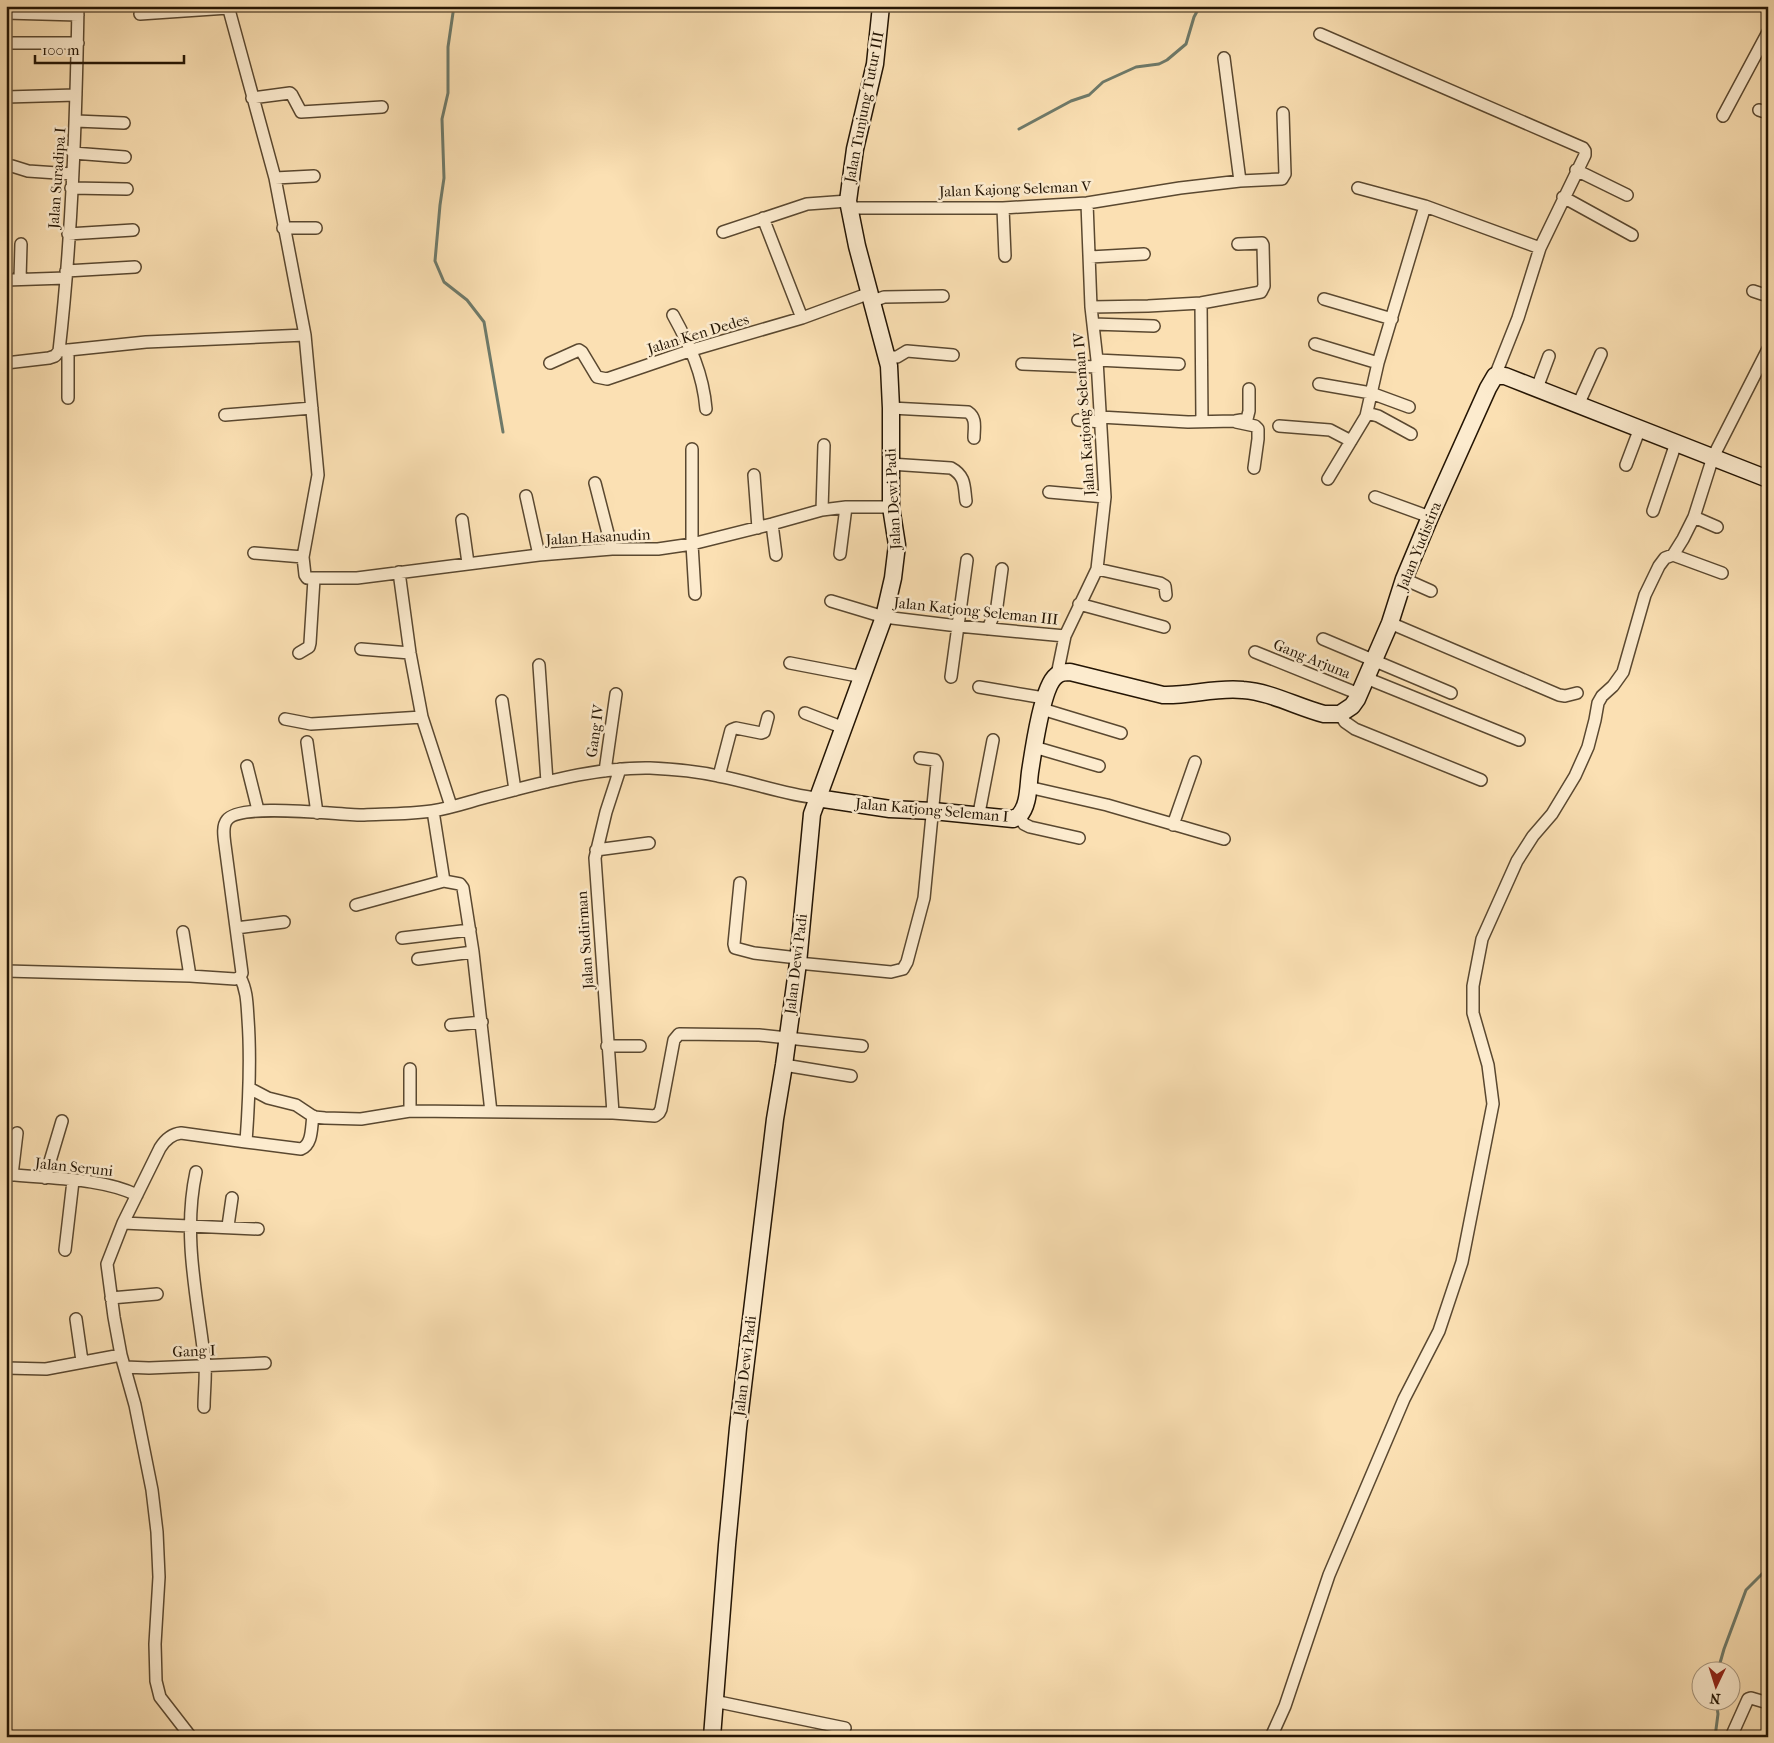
<svg xmlns="http://www.w3.org/2000/svg" width="1774" height="1743" viewBox="0 0 1774 1743" font-family="'IM FELL French Canon',serif">
	<style>
		.lines { fill: none; stroke-linecap: round; stroke-linejoin: round }
		.stream { stroke: #6e7a6a; stroke-width: 3 }
		.street-casing { stroke: #5a4830; stroke-width: 14 }
		.secondary-casing { stroke: #241504; stroke-width: 19 }
		.street { stroke: #fcebce; stroke-width: 11 }
		.secondary { stroke: #fcebce; stroke-width: 16 }
		.labels { text-anchor: middle; dominant-baseline: central; stroke-width: 5; stroke-linejoin: round; paint-order: stroke }
		.street-label { font-size: 15px; fill: #241504; stroke: #fcebce }
	</style>
	<rect width="100%" height="100%" fill="#fbe0b3"/>
	<filter id="stains"><feTurbulence type="fractalNoise" baseFrequency=".004" numOctaves="4"/><feColorMatrix values="0 0 0 0 .2 0 0 0 0 .09 0 0 0 0 .02 0 0 0 .5 -.17"/></filter>
	<radialGradient id="worn" r=".72"><stop offset=".6" stop-color="#630" stop-opacity="0"/><stop offset="1" stop-color="#630" stop-opacity=".3"/></radialGradient>
	<g class="lines">
		<path class="stream" d="M454,6L448,47V93L442,119L444,178L440,205L435,261L444,282L467,300L484,322L503,432
			M1019,129L1071,101L1089,95L1103,82L1136,67L1159,64L1167,60L1186,44L1194,17L1200,6
			M1718,1670L1724,1649L1746,1590L1766,1570L1768,1564
			M1715,1737L1718,1714L1716,1700"/>
		<g class="street-casing">
			<path id="street" d="M228,6L275,178L305,335L318,475L303,557L305,575L307,578H357L539,555L612,549H658L692,544L772,524L822,510L846,507H891
				M6,13L78,15
				M140,14L228,8
				M1320,34L1583,148L1585,151V155L1540,248L1518,318L1495,376
				M6,43H78
				M1224,58L1240,181
				M6,97L76,95
				M252,98L290,93L292,95L301,112L382,107
				M1759,110L1768,113
				M1723,116L1768,32
				M76,121L124,123
				M73,153L125,157
				M6,166H12L28,171L72,174
				M1576,170L1627,195
				M275,178L314,176
				M71,188L127,189
				M1358,188L1425,206
				M1563,197L1632,235
				M849,208H1003L1087,203L1180,188L1240,181L1282,179L1285,174L1283,113
				M1003,208L1005,256
				M763,218L802,318
				M283,228H316
				M723,232L807,204L848,201
				M68,234L133,230
				M1090,257L1144,254
				M66,271L135,267
				M20,279L21,244
				M6,280L66,278
				M1753,291L1768,296
				M1324,299L1392,319
				M873,301L884,297L943,296
				M1201,303L1202,421
				M1091,307L1148,306L1201,303L1261,292L1264,286L1263,245L1262,243L1238,244
				M673,315C690,346 703,373 706,409
				M1093,324L1154,326
				M1315,344L1378,363
				M68,350V398
				M59,351C72,237 76,121 78,6
				M59,351L146,342L305,335
				M887,357H897L907,351L953,355
				M1097,360L1179,364
				M6,363L49,358L55,356L59,351
				M550,363L579,350L582,352L597,377L607,379L692,350L802,318L870,293
				M1022,364L1097,367
				M1319,384L1371,393L1409,407
				M1537,388L1549,356
				M1578,405L1601,354
				M891,408L968,412C977,418 974,428 974,438
				M1367,413L1378,416L1411,434
				M225,415L312,408
				M1100,417L1188,422L1235,421L1247,419L1249,411V389
				M1078,420L1101,422
				M1236,422L1255,426L1258,429V439L1254,468
				M1279,426L1330,430L1351,441
				M692,449V544L695,594
				M890,464L951,468C966,476 964,487 966,501
				M1626,465L1640,428
				M754,475L758,528
				M1328,479L1366,416L1378,363L1425,206L1540,248
				M595,483L612,549
				M1049,492L1105,497
				M526,496L539,555
				M1375,497L1430,517
				M822,510L824,445
				M1653,511L1676,443
				M1694,517L1717,527
				M462,520L468,563
				M772,524L776,555
				M254,553L303,557
				M840,554L846,507
				M1673,555L1722,573
				M1097,569L1160,583L1165,586L1166,595
				M399,572L410,653L422,717L451,806
				M1404,579L1431,591
				M831,601L884,617L958,626L1065,636
				M1079,604L1164,627
				M1390,623L1559,695L1565,696L1577,693
				M988,629L997,606L1002,569
				M1323,639L1451,693
				M361,649L410,653
				M1255,652L1359,694
				M299,653L309,647L310,643L314,579
				M790,663L863,677
				M539,665L547,782
				M1057,675L1065,636L1097,569L1105,497L1097,360L1091,307L1087,203
				M951,677L967,560
				M1366,678L1519,740
				M979,687L1044,698
				M502,701L515,790
				M1042,709L1121,733
				M805,713L844,728
				M1340,714L1345,722L1355,729L1481,780
				M285,719L311,724L422,717
				M307,742L317,813
				M1034,747L1099,766
				M247,766L258,810
				M605,771L616,694
				M719,776L731,730L736,728L761,733L764,732L768,717
				M1028,787L1107,805L1224,839
				M433,811L444,881L460,884L463,888L473,952L491,1112
				M977,815L980,808L993,740
				M1019,816L1024,824L1030,827L1079,838
				M1173,825L1195,762
				M596,850L649,843
				M740,883L734,944L735,948L754,953L798,958
				M356,905L444,881
				M236,928L284,922
				M183,932L190,976
				M402,938L470,930
				M418,959L473,952
				M798,963L891,972L903,969L907,962L924,898L937,764L935,760L920,758
				M6,971L190,976L235,979L240,977
				M451,1025L482,1022
				M607,1046H640
				M784,1065L851,1076
				M249,1088L268,1098L296,1105L314,1117L325,1118L361,1119L410,1111L613,1113L655,1116L659,1113L661,1109L674,1040L679,1034L759,1035L862,1046
				M410,1111V1069
				M613,1113L595,858L606,812L620,769
				M246,1142L301,1149C313,1144 311,1127 313,1116
				M196,1172C182,1237 198,1300 205,1364C206,1378 204,1393 204,1407
				M6,1174C48,1179 99,1177 137,1195
				M12,1175L17,1133
				M45,1178L62,1121
				M123,1223L258,1229
				M228,1226L232,1198
				M65,1250L73,1181
				M111,1298L157,1294
				M76,1319L82,1361
				M125,1367L149,1368L265,1363
				M6,1368L46,1369L121,1355
				M714,1701L845,1728
				M191,1737L160,1697L156,1681L155,1644L159,1577L157,1532L152,1490L135,1405L121,1355L114,1317L107,1264L123,1223L160,1148C165,1140 171,1134 181,1133L246,1142C249,1101 251,1060 248,1019C247,1004 247,990 240,977L242,973L225,845C224,837 222,826 227,820C240,802 339,815 364,815C386,814 410,814 432,811C452,808 471,801 491,796C542,783 596,767 650,768C673,769 696,771 718,776C752,782 782,794 817,798
				M1271,1737L1285,1706L1329,1575L1404,1399L1439,1331L1462,1262L1493,1104L1488,1065L1473,1013V986L1482,939L1517,861L1533,836L1552,814L1575,776L1588,747L1595,720L1598,703L1602,696L1613,686L1623,672L1645,595L1659,566L1665,558L1673,555L1683,539L1694,517L1713,457L1768,349
				M1731,1737L1748,1699L1751,1698L1768,1703"/>
		</g>
		<g class="secondary-casing">
			<path id="secondary" d="M817,798L890,809L933,811L1013,819L1019,816C1029,805 1028,787 1030,772C1033,753 1042,687 1056,676C1060,672 1065,672 1070,672L1163,695C1190,696 1216,687 1243,690C1271,692 1297,707 1324,714H1340L1352,706L1357,699L1390,623L1404,579L1430,517L1488,388L1495,376H1505L1768,479
				M712,1737L727,1545L738,1428L775,1119L784,1065L798,963L812,814L884,617L893,578L897,545L891,507V408L889,366L857,246L848,201L855,149L875,64L881,6"/>
		</g>
		<use href="#street" class="street"/>
		<use href="#secondary" class="secondary"/>
	</g>
	<g class="labels">
		<g class="street-label">
			<text transform="translate(864 107) rotate(-79)">Jalan Tunjung Tutur III</text>
			<text transform="translate(57 178) rotate(-86)">Jalan Suradipa I</text>
			<text transform="translate(1015 189) rotate(-2)">Jalan Kajong Seleman V</text>
			<text transform="translate(698 334) rotate(-17)">Jalan Ken Dedes</text>
			<text transform="translate(1084 414) rotate(-94)">Jalan Katjong Seleman IV</text>
			<text transform="translate(893 499) rotate(-93)">Jalan Dewi Padi</text>
			<text transform="translate(598 537) rotate(-3)">Jalan Hasanudin</text>
			<text transform="translate(1419 546) rotate(-68)">Jalan Yudistira</text>
			<text transform="translate(976 611) rotate(6)">Jalan Katjong Seleman III</text>
			<text transform="translate(1312 659) rotate(22)">Gang Arjuna</text>
			<text transform="translate(595 731) rotate(-82)">Gang IV</text>
			<text transform="translate(932 810) rotate(5)">Jalan Katjong Seleman I</text>
			<text transform="translate(585 940) rotate(-94)">Jalan Sudirman</text>
			<text transform="translate(796 964) rotate(-83)">Jalan Dewi Padi</text>
			<text transform="translate(74 1167) rotate(6)">Jalan Seruni</text>
			<text transform="translate(194 1351) rotate(-2)">Gang I</text>
			<text transform="translate(745 1366) rotate(-83)">Jalan Dewi Padi</text>
		</g>
	</g>
	<rect width="1774" height="1743" fill="none" stroke="#fbe0b3" stroke-width="25"/>
	<rect x="8" y="8" width="1759" height="1728" fill="none" stroke="#241504" stroke-width="2.5"/>
	<rect x="12" y="12" width="1749" height="1718" fill="none" stroke="#241504"/>
	<g transform="translate(1716 1686) rotate(184)"><circle r="24" fill="#fcebce" stroke="#a6957d"/>
	<path d="M0-4L9 19L0 12L-9 19Z" fill="#8f2418"/>
	<text y="-8" font-size="14" font-weight="bold" text-anchor="middle" fill="#241504">N</text>
	</g>
	<path d="M35 55v8h149v-8" fill="none" stroke="#241504" stroke-width="2.5"/>
	<text x="42" y="55" font-size="15" fill="#241504" stroke="#fcebce" stroke-width="4" paint-order="stroke">100 m</text>
	<rect width="100%" height="100%" filter="url(#stains)"/>
	<rect width="100%" height="100%" fill="url(#worn)"/>
</svg>
